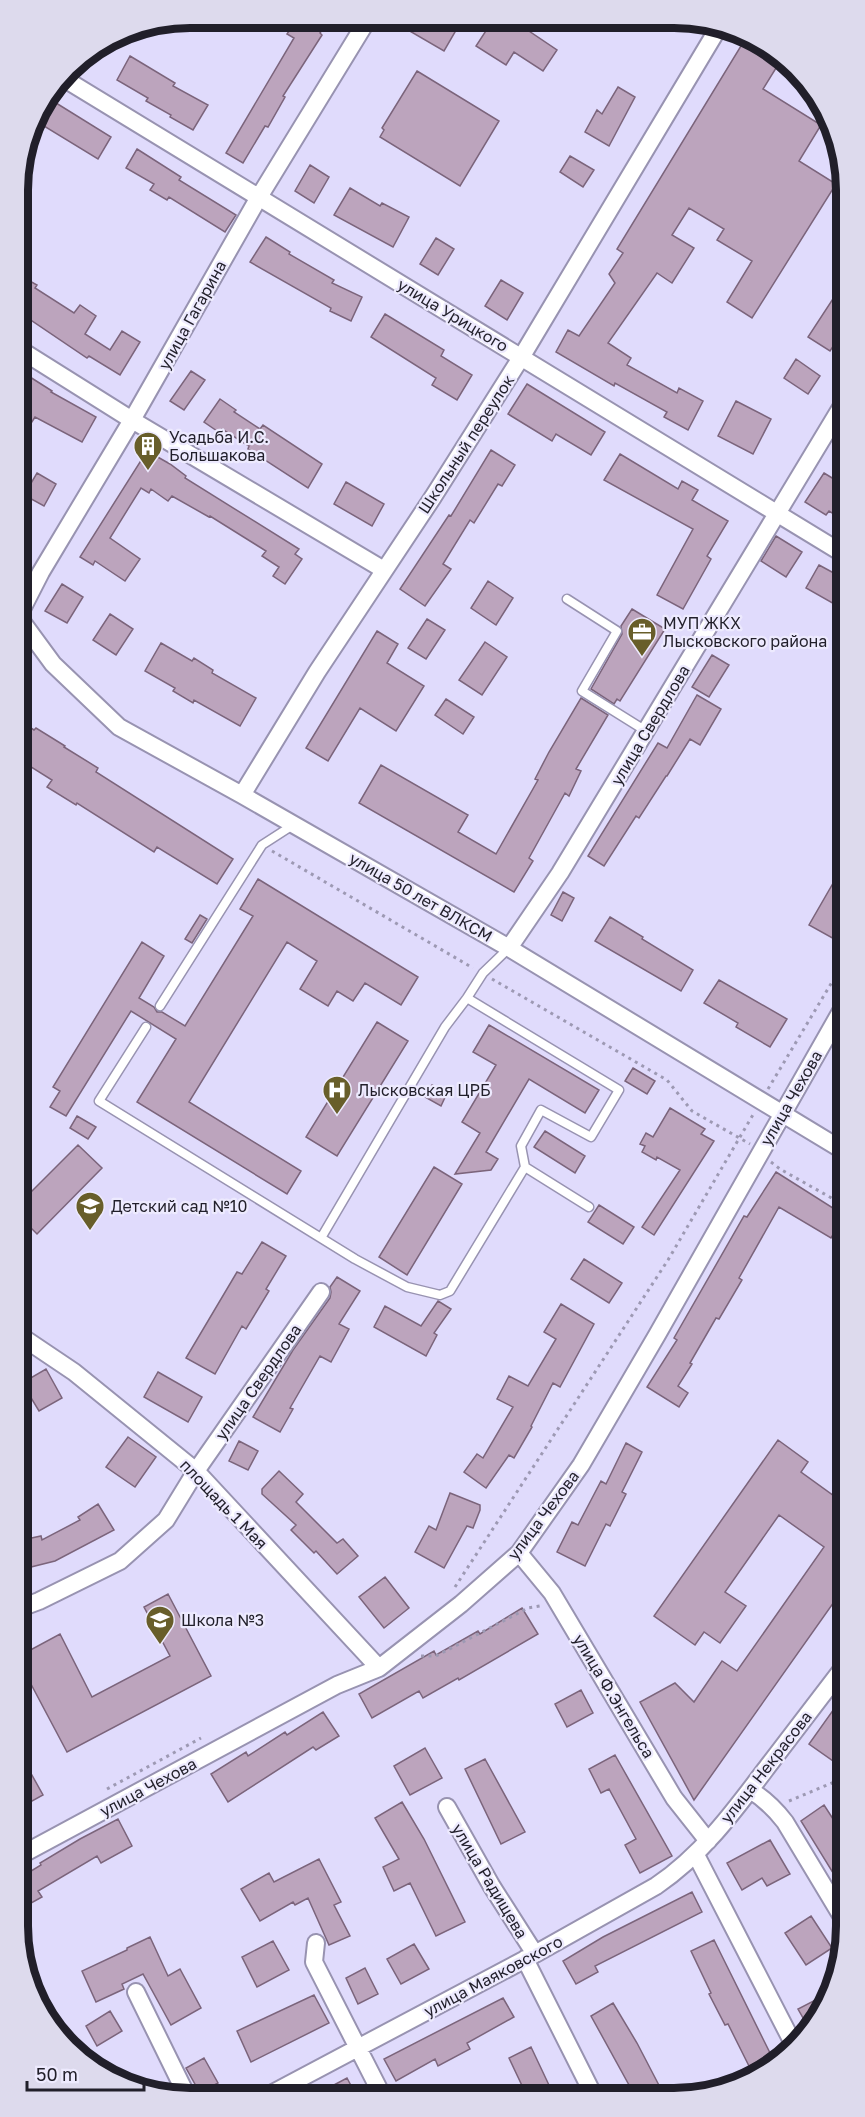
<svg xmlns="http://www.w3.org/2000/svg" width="865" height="2117" viewBox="0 0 865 2117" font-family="'Golos Text',sans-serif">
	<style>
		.building { fill: #bca4bd; stroke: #7b647b; stroke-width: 1.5 }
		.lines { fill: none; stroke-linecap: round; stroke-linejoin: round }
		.service-casing { stroke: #9893b1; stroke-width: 11 }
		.minor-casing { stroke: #9893b1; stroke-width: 20 }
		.path { stroke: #9d99b3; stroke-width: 3; stroke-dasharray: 3 4.5; stroke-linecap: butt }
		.service { stroke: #fff; stroke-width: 8 }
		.minor { stroke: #fff; stroke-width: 16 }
		.labels { text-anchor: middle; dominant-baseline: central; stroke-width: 4.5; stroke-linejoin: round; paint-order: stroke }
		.street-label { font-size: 16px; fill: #211f2a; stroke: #edeafe }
		.poi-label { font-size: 16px; fill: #211f2a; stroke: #edeafe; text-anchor: start }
		.rim { fill: none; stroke: #211f2a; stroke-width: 8 }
	</style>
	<rect width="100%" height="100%" fill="#e0dbfc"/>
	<path class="building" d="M297,19H329L320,33L322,35L283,96L285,97L268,127L265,126L243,163L226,153L294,38L287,34Z
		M389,19H427L462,20L444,51Z
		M493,20H536L529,31L557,50L543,71L514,52L506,65L476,46Z
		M744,41L781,60L763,89L821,125L799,161L836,184L752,318L727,302L752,261L717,240L724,229L689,208L672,235L694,248L672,283L657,273L608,343L631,358L627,365L677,393L679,388L703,401L688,430L664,417L667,412L615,383L614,386L556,352L568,330L579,336L615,283L609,274L623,253L617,249Z
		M130,56L175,83L173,86L208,105L193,130L170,117L171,115L146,101L148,98L117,80Z
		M417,71L499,121L460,186L380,137L384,130L382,128Z
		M618,87L635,97L609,146L585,132L597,110L602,114Z
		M48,98L111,137L98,159L34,120L36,114Z
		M137,149L181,177L179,180L236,215L225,232L169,197L167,200L150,190L154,184L126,168Z
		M570,156L594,170L583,187L560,172Z
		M310,165L329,177L314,203L295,191Z
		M350,188L380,206L382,203L409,217L393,247L334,215Z
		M266,237L290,252L289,254L334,280L332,283L362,297L351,321L330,311L331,308L250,262Z
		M436,238L454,249L438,275L420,264Z
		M19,275L37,285L35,288L74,313L80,305L96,316L85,334L110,350L122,331L140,342L120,375L89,356L87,358L19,312Z
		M501,280L523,293L507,320L485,306Z
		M842,285V333L830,351L808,337Z
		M385,314L444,350L441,356L472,375L457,400L432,385L436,378L371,337Z
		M796,359L820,376L808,394L784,378Z
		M19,370L52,391L51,392L96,417L82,442L35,417L19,442V416L27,404L19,399Z
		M191,371L205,380L184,410L170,401Z
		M527,384L605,432L591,455L556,434L552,441L508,414Z
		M220,399L236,410L234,412L260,429L263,425L322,464L308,488L248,449L249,446L222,429L220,433L204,422Z
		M736,401L771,419L753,454L718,436Z
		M491,450L515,465L502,486L498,484L474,523L470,520L443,564L451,569L425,606L400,589L449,515L451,516Z
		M147,451L170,464L186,476L185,478L299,549L295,554L302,559L285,584L273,576L279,567L262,556L266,551L210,516L209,517L172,496L168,501L151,489L149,493L141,488L110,538L140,559L125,581L95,561L93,565L80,557Z
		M620,454L678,489L682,481L698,490L692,500L728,521L707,556L711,559L683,609L657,595L693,529L604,480Z
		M37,473L56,484L44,506L24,495Z
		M824,473L842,484V519L829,511L826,515L805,502Z
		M346,482L384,504L372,526L334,504Z
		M776,536L802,552L786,577L761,561Z
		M819,565L843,578V609L806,588Z
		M488,581L513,598L496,625L471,608Z
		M62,584L83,597L67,623L45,611Z
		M632,609L665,629L620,701L617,699L614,704L591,689L622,634L621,626Z
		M110,614L133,629L116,655L93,640Z
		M427,619L445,630L426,659L408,648Z
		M377,631L398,644L387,663L424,686L396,731L360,708L328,761L306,748Z
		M485,642L507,657L482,695L459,680Z
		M161,643L192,661L194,658L213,670L212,673L256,698L240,726L194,700L193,703L173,691L175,688L145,671Z
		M712,655L729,665L709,697L692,687Z
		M697,695L721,709L700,745L690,739L667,776H666L639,818L636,816L604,866L588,856L658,743L667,748Z
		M581,698L608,715L576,769L581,771L569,796L565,793L529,858L533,861L514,892L359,803L381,765L468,815L458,832L496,854L538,780L535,779L549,752Z
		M446,699L474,717L463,734L435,715Z
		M20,721L34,730L36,728L65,746L64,747L98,768L96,772L233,859L217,884L157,847L154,852L77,803L76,805L47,787L52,780L20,760Z
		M843,866L844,927L836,940L809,925Z
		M258,879L418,977L401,1005L365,983L353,1001L337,991L328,1006L300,989L317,961L287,942L189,1102L301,1171L287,1194L137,1102L176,1039L131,1011L66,1116L50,1107L60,1091L53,1087L142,942L164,956L139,998L154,1007L157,1012H162L185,1026L253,916L240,909Z
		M563,892L574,898L562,921L551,915Z
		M200,915L207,919L192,943L185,939Z
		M610,917L643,937L642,939L693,970L681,991L595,941Z
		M719,980L787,1019L770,1047L736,1027L738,1023L704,1003Z
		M377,1022L408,1041L337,1156L306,1137Z
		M489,1025L599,1090L585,1113L529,1079L486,1152L498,1159L491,1170L455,1174L480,1133L462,1122L496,1065L473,1052Z
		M633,1068L655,1081L647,1094L625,1081Z
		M432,1085L447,1093L441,1106L425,1097Z
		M670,1108L705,1129L701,1134L714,1141L654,1235L642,1227L680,1170L657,1157L656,1160L642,1152L645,1146L640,1144L646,1133L653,1137Z
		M77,1116L96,1127L88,1139L70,1128Z
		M545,1131L585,1156L575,1173L534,1147Z
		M78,1145L102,1168L37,1234L22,1219L21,1202Z
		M434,1167L462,1184L407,1275L379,1257Z
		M776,1172L844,1215L831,1238L779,1207L739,1278L742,1280L719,1319L716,1318L690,1363L692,1364L678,1386L688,1393L679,1407L647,1387L677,1340L674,1338L744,1216L747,1217Z
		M599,1205L634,1227L623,1244L588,1222Z
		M262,1242L286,1256L266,1289L269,1291L246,1329L242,1326L215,1374L186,1358L237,1272L242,1274Z
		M584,1259L622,1283L609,1303L571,1279Z
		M337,1277L360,1291L339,1324L349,1329L331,1362L320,1356L290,1408L293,1409L280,1432L253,1417L293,1350L330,1298L331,1292L330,1287Z
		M438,1301L451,1309L434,1333L437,1335L426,1356L374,1327L385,1306L421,1326Z
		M561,1304L594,1324L560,1387L553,1383L531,1426L532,1427L514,1458L509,1455L486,1488L464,1472L477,1454L483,1458L513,1407L497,1399L509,1376L528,1386L556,1339L544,1332Z
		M46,1369L62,1398L39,1411L22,1383Z
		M158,1372L202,1397L188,1422L144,1397Z
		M128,1437L156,1457L135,1487L106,1467Z
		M778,1440L808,1462L801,1472L845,1504L846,1585L694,1800L640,1702L675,1683L694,1702L722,1661L737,1671L824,1547L779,1515L725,1592L746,1606L720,1643L704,1632L695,1645L654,1616Z
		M239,1441L258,1451L248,1470L229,1461Z
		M626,1443L642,1452L622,1492L626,1494L610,1526L606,1524L585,1566L557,1552L572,1522L578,1525L601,1481L606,1484Z
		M279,1471L303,1494L296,1502L337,1543L343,1539L358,1556L337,1574L316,1551L314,1553L291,1530L296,1525L262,1494V1489Z
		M450,1493L480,1505V1510L473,1528L467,1526L444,1568L415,1552L429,1526L436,1530Z
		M98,1504L114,1530L55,1561L23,1569L22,1540L41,1536L42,1540L80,1520L78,1517Z
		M385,1577L409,1608L384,1628L359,1597Z
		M168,1594L211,1676L67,1752L23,1669V1654L60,1634L92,1697L170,1656L144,1607Z
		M522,1608L538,1634L459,1680L458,1678L423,1698L419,1691L372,1718L359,1694L434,1651L436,1655L478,1631L480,1634Z
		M581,1690L593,1713L567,1727L555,1704Z
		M846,1692V1770L809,1744Z
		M323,1712L339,1736L316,1750L313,1747L228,1802L211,1774L246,1752L248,1756L285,1732L287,1735Z
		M425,1748L442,1778L410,1795L394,1766Z
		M615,1755L672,1856L640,1873L625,1845L636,1839L609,1789L601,1793L589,1769Z
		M23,1759L43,1795L23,1806Z
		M485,1759L525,1832L501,1844L465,1769Z
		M402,1802L424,1839L465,1922L436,1936L410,1883L394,1891L383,1867L399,1859L375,1818Z
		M824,1805L846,1839V1875L838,1881L801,1821Z
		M118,1819L132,1846L101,1863L97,1856L38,1891L42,1897L24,1907L23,1876L41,1865L40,1863L80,1839Z
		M770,1840L790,1874L767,1886L762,1878L742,1890L727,1863Z
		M319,1859L341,1902L334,1905L350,1936L329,1945L308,1898L295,1905L293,1902L260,1921L241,1889L269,1873L274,1882Z
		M692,1892L702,1912L595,1966L598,1972L576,1984L563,1961L603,1937Z
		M811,1916L832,1948L806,1965L785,1933Z
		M150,1937L168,1976L180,1969L201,2008L171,2025L143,1974L122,1984L124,1989L96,2002L82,1971L127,1950V1948Z
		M714,1940L771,2055L749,2066L728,2024L725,2025L709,1994L711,1993L691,1951Z
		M273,1941L289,1970L257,1987L242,1957Z
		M414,1944L429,1969L401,1984L387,1959Z
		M365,1968L378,1994L358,2004L346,1978Z
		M314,1995L329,2023L251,2062L237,2031Z
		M825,1995L811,2032L798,2009Z
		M503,1998L514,2017L467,2043L470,2049L438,2066L435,2059L396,2081L384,2059Z
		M613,2003L637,2043L663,2093L634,2094L591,2016Z
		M110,2011L122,2031L97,2046L86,2026Z
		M531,2047L548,2083L553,2094H526L509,2058Z
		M204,2058L218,2083L200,2093L186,2068Z
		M347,2078L356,2095H315Z"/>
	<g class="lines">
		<g class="service-casing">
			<path id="service" d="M567,599L617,631L582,691L646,731
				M160,1006L262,845L293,825
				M146,1027L99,1101L355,1259L407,1287L440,1295L450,1291L525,1167L521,1146L541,1110L591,1137L619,1090L467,998
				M525,1167L589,1207
				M321,1238L445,1027L467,998L483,973L509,948"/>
		</g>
		<g class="minor-casing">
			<path id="minor" d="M63,78L842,553
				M19,349L132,420L384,570
				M20,613L41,572L132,420L259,197L368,19
				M20,619L53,664L119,727L242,795L509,948L844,1151
				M242,795L317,672L433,497L522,356L719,27
				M509,948L560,873L842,406
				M22,1337L74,1372L196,1471L379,1668
				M519,1553L552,1593L674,1798L708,1841
				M23,1607L39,1601L120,1561L166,1520L196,1471L321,1292
				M750,1790C765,1799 775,1809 785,1822L847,1925
				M447,1807L491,1885L535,1954
				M23,1854L337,1685L379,1668L461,1604L519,1553L581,1465L657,1335L844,1006
				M696,1855L795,2047
				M316,1943L314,1962L382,2095
				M525,1959L593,2094
				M136,1992L187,2096
				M269,2095L535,1954L656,1886C702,1855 735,1810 768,1766C794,1732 820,1698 846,1664"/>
		</g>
		<path class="path" d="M272,851L473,968
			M492,979L667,1080L692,1111L750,1144
			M768,1089L844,962
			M771,1162L780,1169L844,1205
			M455,1587L668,1260L754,1113
			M421,1656H436L528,1608L540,1606
			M107,1789L201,1738
			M789,1801L846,1777"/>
		<use href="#service" class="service"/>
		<use href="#minor" class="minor"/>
	</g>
	<defs>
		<g id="building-pin" transform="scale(1.5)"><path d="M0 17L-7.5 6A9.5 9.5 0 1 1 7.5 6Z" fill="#685e2a" stroke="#edeafe"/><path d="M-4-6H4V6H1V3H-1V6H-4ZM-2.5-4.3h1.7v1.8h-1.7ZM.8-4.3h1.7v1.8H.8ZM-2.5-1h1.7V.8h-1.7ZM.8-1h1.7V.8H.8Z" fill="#fff"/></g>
		<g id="office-pin" transform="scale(1.5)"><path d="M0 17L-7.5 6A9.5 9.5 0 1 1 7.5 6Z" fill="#685e2a" stroke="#edeafe"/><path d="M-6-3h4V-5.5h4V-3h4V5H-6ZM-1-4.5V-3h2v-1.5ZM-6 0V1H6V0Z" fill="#fff"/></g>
		<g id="hospital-pin" transform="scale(1.5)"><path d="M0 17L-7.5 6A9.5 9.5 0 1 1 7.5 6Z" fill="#685e2a" stroke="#edeafe"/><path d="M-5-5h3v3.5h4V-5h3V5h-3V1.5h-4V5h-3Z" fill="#fff"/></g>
		<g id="school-pin" transform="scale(1.5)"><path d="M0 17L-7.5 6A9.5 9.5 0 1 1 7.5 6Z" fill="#685e2a" stroke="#edeafe"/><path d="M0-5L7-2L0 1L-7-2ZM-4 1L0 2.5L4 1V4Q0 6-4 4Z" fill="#fff"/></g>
	</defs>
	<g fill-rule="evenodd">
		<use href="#building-pin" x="148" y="446"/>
		<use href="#office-pin" x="642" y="632"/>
		<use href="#hospital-pin" x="337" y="1090"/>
		<use href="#school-pin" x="90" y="1206"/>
		<use href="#school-pin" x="160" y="1620"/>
	</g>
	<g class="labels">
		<g class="street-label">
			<text transform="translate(192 315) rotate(-61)">улица Гагарина</text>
			<text transform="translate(453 315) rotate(31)">улица Урицкого</text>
			<text transform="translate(466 444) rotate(-57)">Школьный переулок</text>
			<text transform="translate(650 725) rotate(-59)">улица Свердлова</text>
			<text transform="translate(421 897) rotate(30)">улица 50 лет ВЛКСМ</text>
			<text transform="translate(791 1098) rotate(-60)">улица Чехова</text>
			<text transform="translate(258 1382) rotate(-55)">улица Свердлова</text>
			<text transform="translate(224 1504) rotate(46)">площадь 1 Мая</text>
			<text transform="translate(543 1515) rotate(-53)">улица Чехова</text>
			<text transform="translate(614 1696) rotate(59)">улица Ф.Энгельса</text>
			<text transform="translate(766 1767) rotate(-52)">улица Некрасова</text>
			<text transform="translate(148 1787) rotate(-28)">улица Чехова</text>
			<text transform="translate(490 1881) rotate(59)">улица Радищева</text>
			<text transform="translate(493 1976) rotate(-28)">улица Маяковского</text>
		</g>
		<g class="poi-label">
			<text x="169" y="437">Усадьба И.С.<tspan x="169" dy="18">Большакова</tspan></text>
			<text x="663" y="623">МУП ЖКХ<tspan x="663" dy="18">Лысковского района</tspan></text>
			<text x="358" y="1090">Лысковская ЦРБ</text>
			<text x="111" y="1206">Детский сад №10</text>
			<text x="181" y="1620">Школа №3</text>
		</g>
	</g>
	<path d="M0 0H865V2117H0ZM190 28H674A162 162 0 0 1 836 190V1926A162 162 0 0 1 674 2088H190A162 162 0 0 1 28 1926V190A162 162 0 0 1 190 28Z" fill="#dddaed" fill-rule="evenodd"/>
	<path class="rim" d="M190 28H674A162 162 0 0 1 836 190V1926A162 162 0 0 1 674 2088H190A162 162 0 0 1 28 1926V190A162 162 0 0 1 190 28Z"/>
	<path d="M27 2081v9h117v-9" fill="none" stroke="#211f2a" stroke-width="3"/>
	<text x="36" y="2081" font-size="18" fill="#211f2a" stroke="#edeafe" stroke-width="4.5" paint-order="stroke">50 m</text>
</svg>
